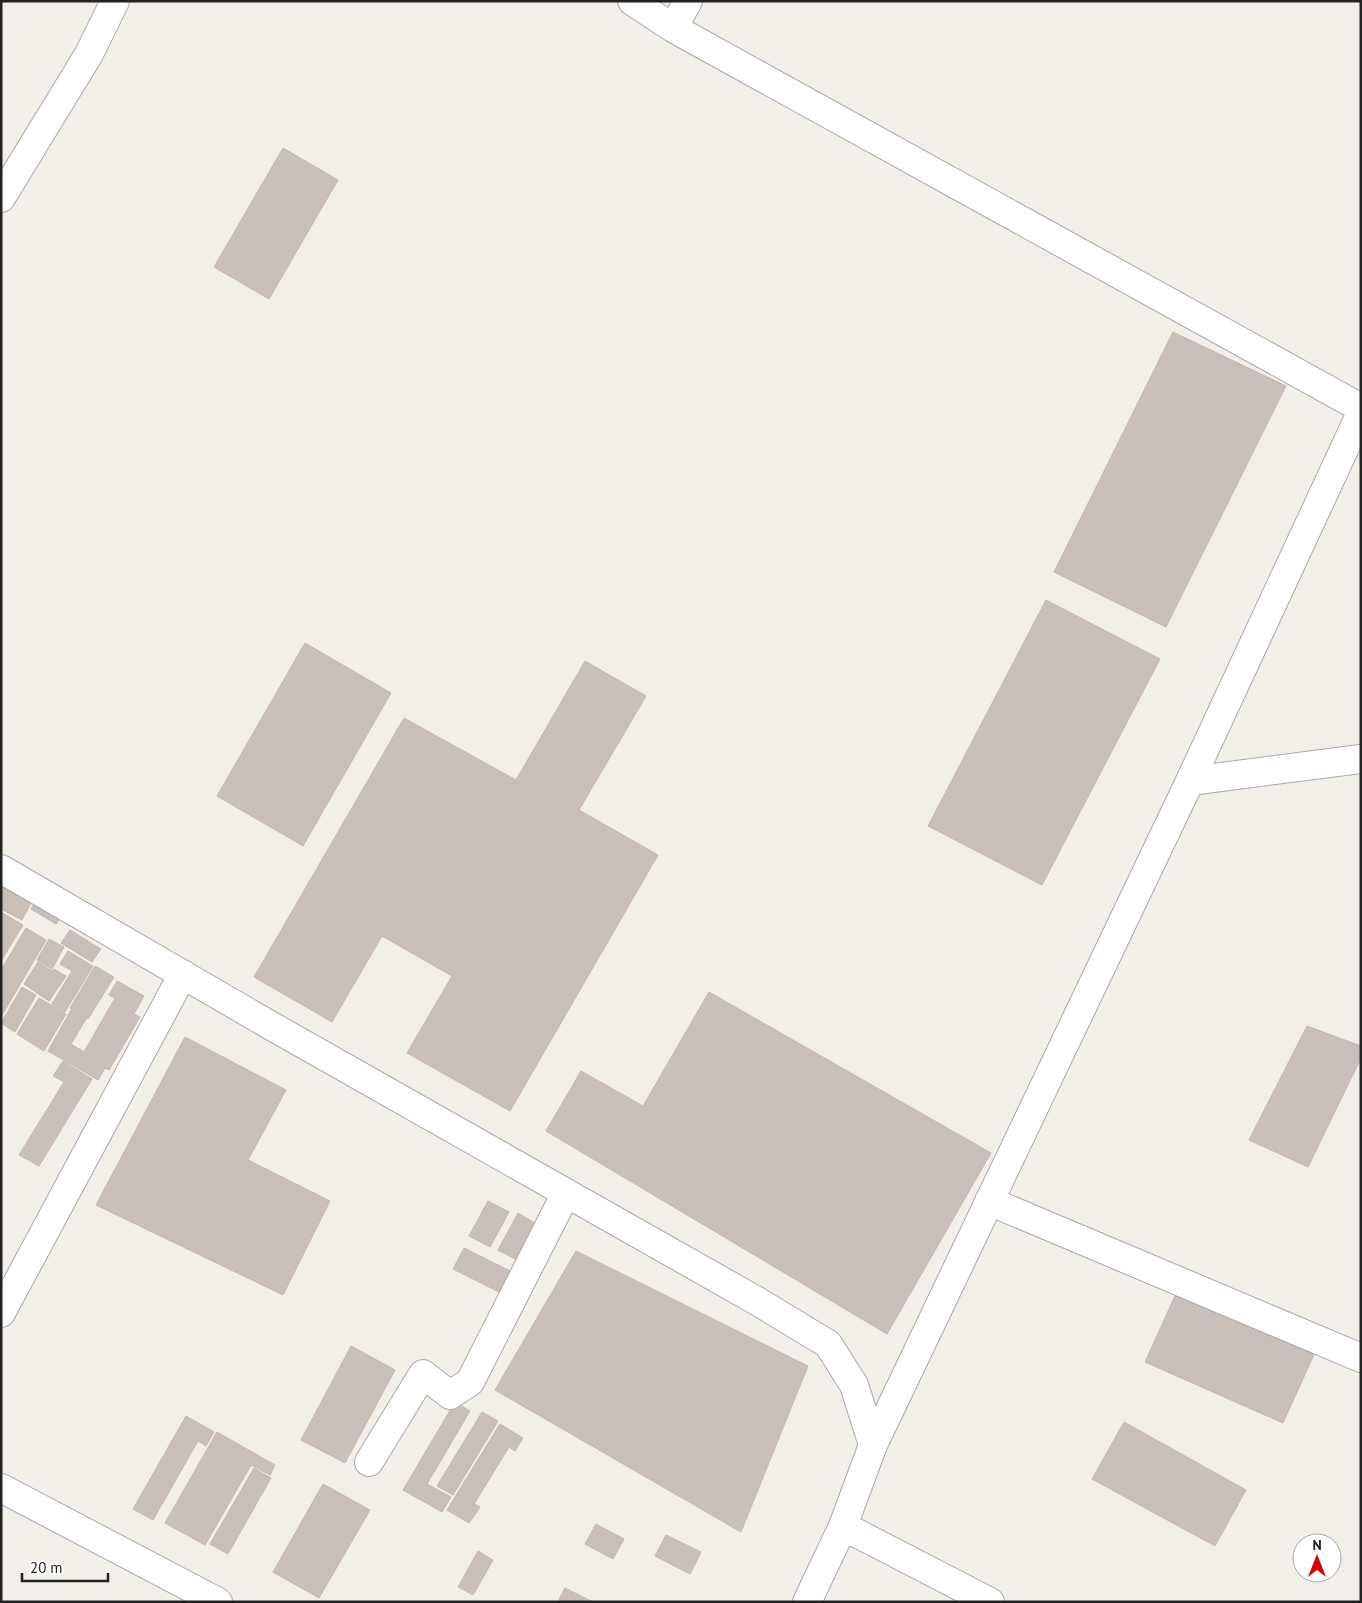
<svg xmlns="http://www.w3.org/2000/svg" width="1362" height="1603" viewBox="0 0 1362 1603" font-family="'PT Sans',sans-serif">
	<style>
		.building { fill: #c7bfb8; stroke: #c4b6ab }
		.lines { fill: none; stroke-linecap: round; stroke-linejoin: round }
		.minor-casing { stroke: #a9a9a9; stroke-width: 30 }
		.minor { stroke: #fff; stroke-width: 28 }
	</style>
	<rect width="100%" height="100%" fill="#f2efe9"/>
	<path class="building" d="M283,148L338,180L269,299L214,267Z
		M1173,332L1286,386L1166,627L1054,572Z
		M1046,600L1160,659L1042,885L928,826Z
		M305,643L391,693L303,846L217,796Z
		M585,661L646,696L579,810L658,855L510,1111L407,1053L452,976L382,936L332,1022L254,977L404,718L516,780Z
		M1,882L33,899L22,920L1,909Z
		M39,896L64,912L56,924L31,909Z
		M1,912L23,925L1,961Z
		M26,928L46,940L1,1017V970Z
		M70,930L101,949L92,962L61,943Z
		M49,939L64,947L52,969L37,960Z
		M68,951L93,966L65,1012L52,1004L72,971L60,964Z
		M38,962L52,971L54,969L66,976L49,1001L24,984Z
		M95,966L114,977L88,1019L70,1008Z
		M117,981L144,996L134,1014L140,1017L109,1070L105,1068L98,1080L48,1051L71,1010L86,1019L71,1044L84,1052L115,998L109,995Z
		M22,987L36,995L15,1032L1,1023Z
		M709,992L991,1153L887,1334L546,1131L581,1071L643,1106Z
		M39,998L66,1014L44,1051L17,1034Z
		M1307,1026L1361,1046V1058L1308,1167L1249,1140Z
		M185,1037L286,1090L248,1160L330,1201L283,1295L96,1205Z
		M63,1061L92,1079L39,1166L19,1155L64,1082L53,1076Z
		M488,1201L509,1212L490,1247L469,1236Z
		M518,1213L538,1225L517,1260L498,1250Z
		M464,1248L510,1271L499,1292L453,1269Z
		M576,1251L808,1366L741,1532L495,1390Z
		M1179,1287L1317,1348L1283,1423L1145,1362Z
		M351,1346L395,1370L345,1463L301,1440Z
		M455,1402L470,1411L427,1484L451,1497L442,1512L403,1490Z
		M482,1412L498,1421L453,1495L437,1486Z
		M186,1416L214,1432L206,1446L198,1441L153,1520L133,1509Z
		M1124,1422L1246,1490L1215,1546L1092,1479Z
		M500,1424L523,1438L515,1451L509,1447L474,1504L480,1507L469,1523L447,1510Z
		M217,1432L275,1465L270,1475L251,1465L205,1545L165,1523Z
		M254,1468L271,1478L228,1554L210,1544Z
		M323,1484L370,1510L319,1598L273,1572Z
		M596,1524L624,1539L613,1559L585,1544Z
		M666,1535L701,1552L690,1574L655,1556Z
		M478,1551L493,1560L473,1595L458,1587Z
		M565,1588L593,1602H558Z"/>
	<g class="lines">
		<g class="minor-casing">
			<path id="minor" d="M632,1L673,28L1361,408
				M673,28L688,1
				M1,198L89,54L115,1
				M1190,781L1361,759
				M1,869L275,1028L757,1301L828,1344L854,1385L873,1445L843,1526L807,1602
				M989,1201L1361,1358
				M1,1313L183,974
				M873,1445L1190,781L1361,413
				M369,1462L423,1374L450,1395L470,1382L566,1193
				M1,1488L218,1602
				M843,1526L990,1602"/>
		</g>
		<use href="#minor" class="minor"/>
	</g>
	<rect width="1362" height="1603" fill="none" stroke="#222222" stroke-width="5"/>
	<g transform="translate(1317 1558)"><circle r="24" fill="#ffffff" stroke="#a7a7a7"/>
	<path d="M0-4L9 19L0 12L-9 19Z" fill="#d40000"/>
	<text y="-8" font-size="14" font-weight="bold" text-anchor="middle" fill="#222222">N</text>
	</g>
	<path d="M22 1573v8h86v-8" fill="none" stroke="#222222" stroke-width="2.5"/>
	<text x="30" y="1573" font-size="15" fill="#222222" stroke="#ffffff" stroke-width="4" paint-order="stroke">20 m</text>
</svg>
